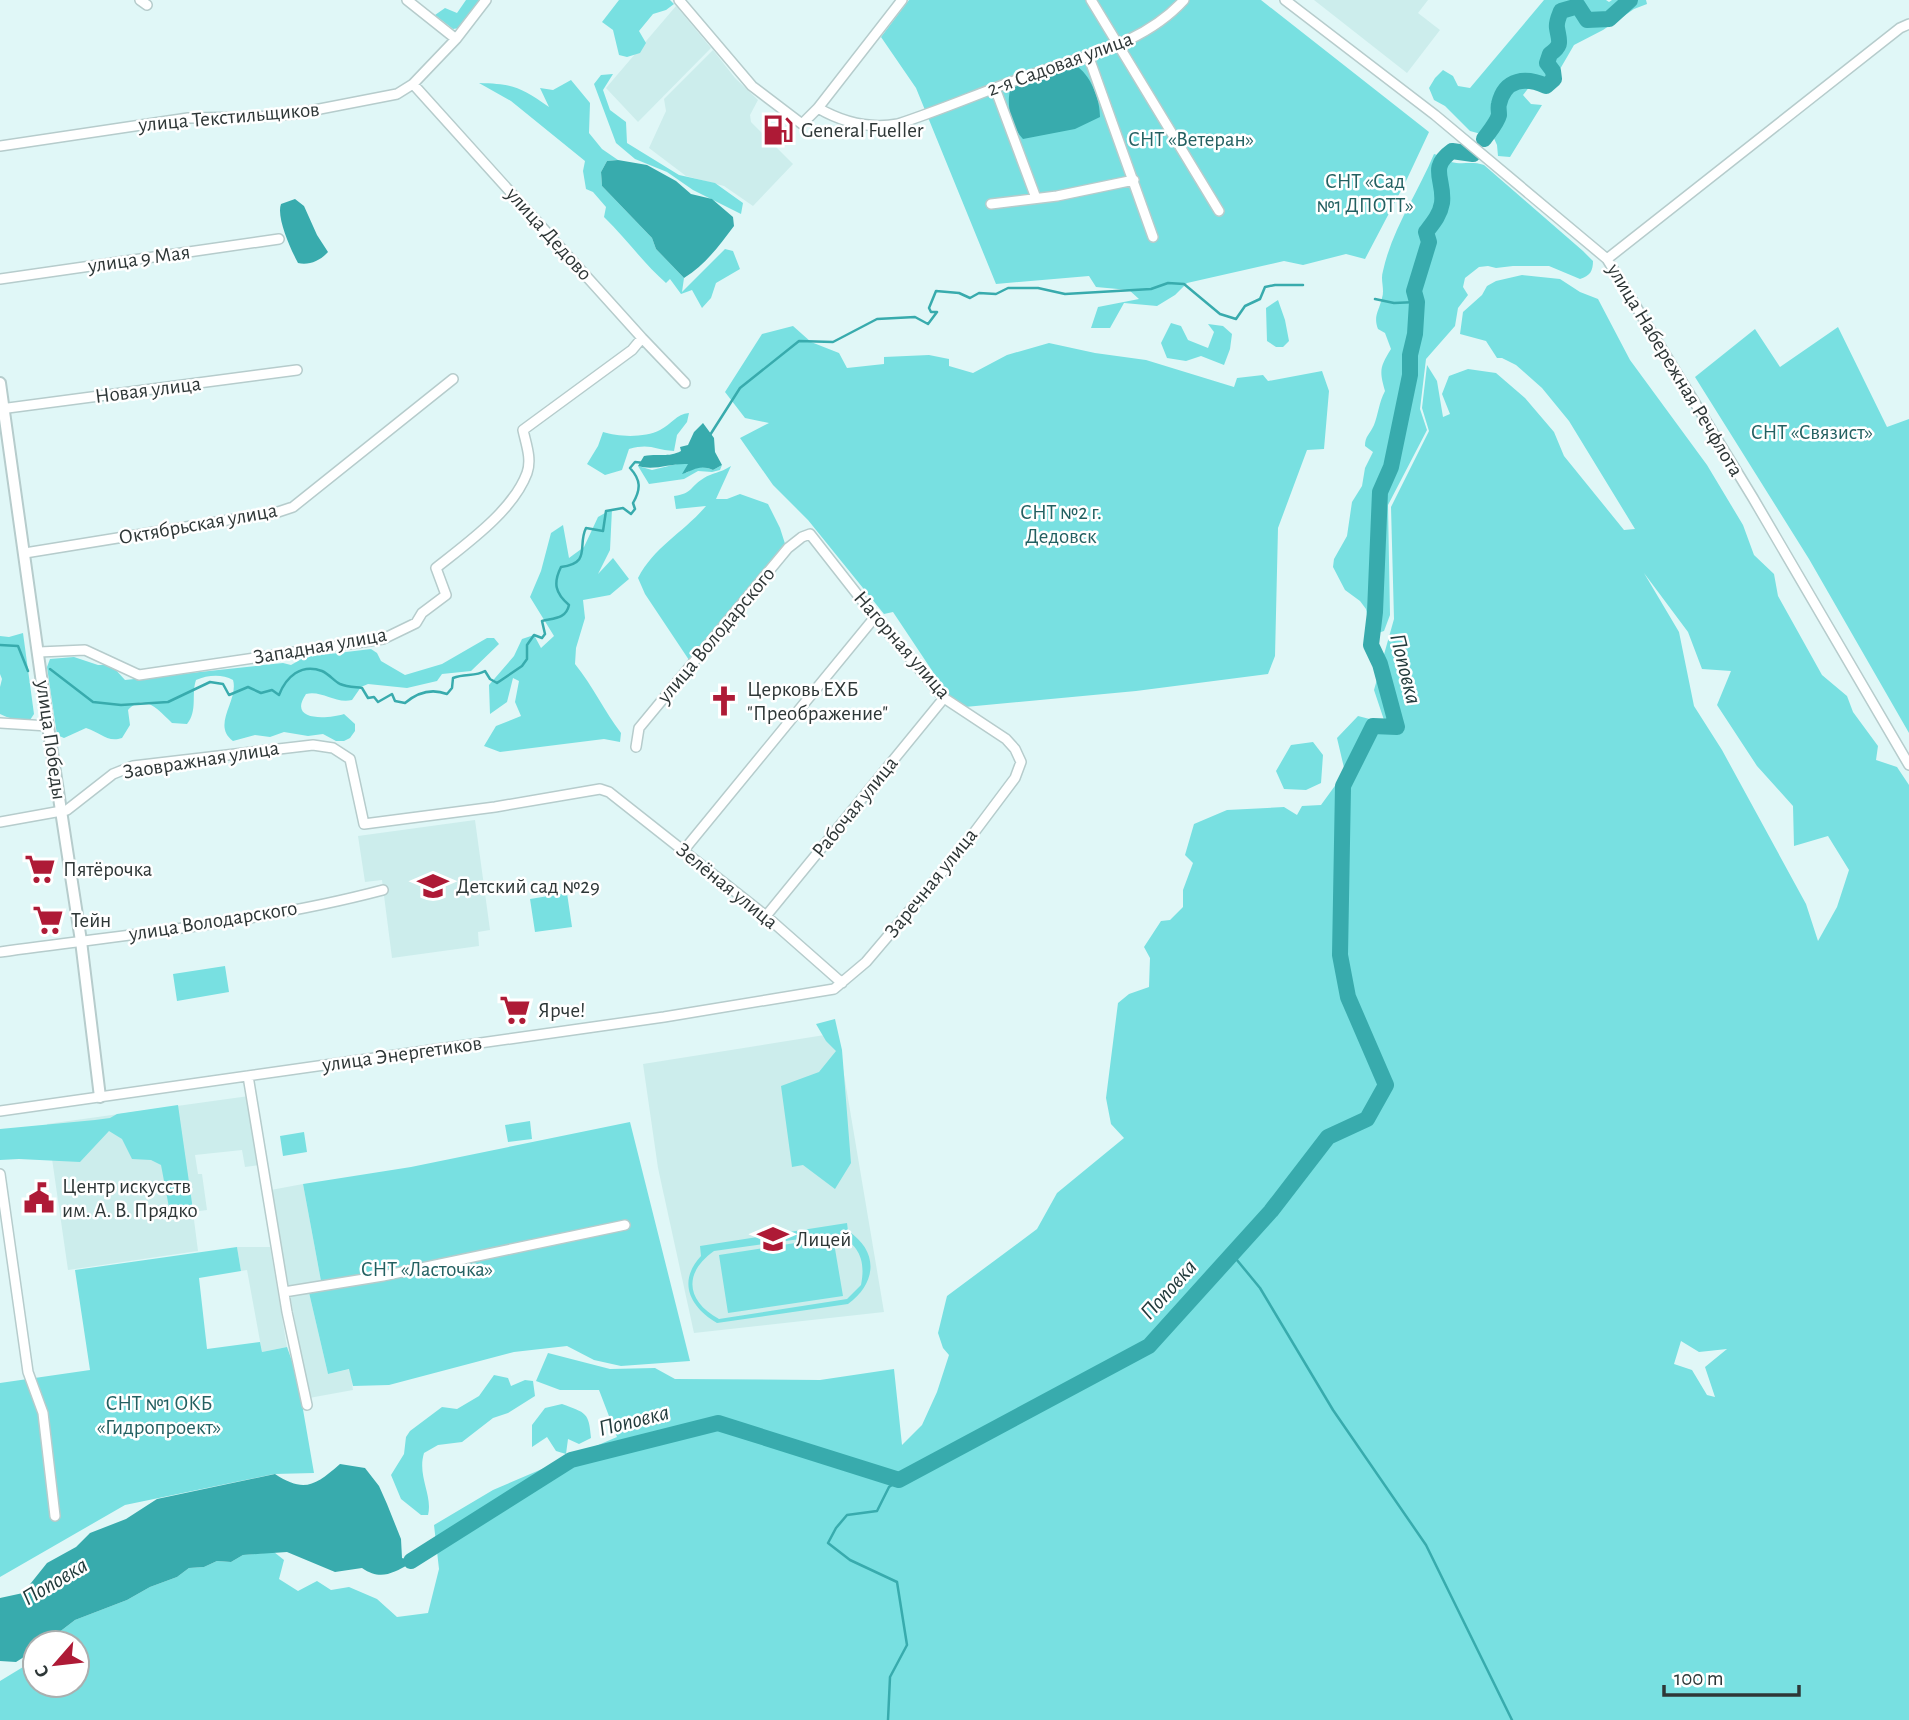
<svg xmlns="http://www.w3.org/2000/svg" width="1909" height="1720" viewBox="0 0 1909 1720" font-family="'Alegreya Sans',sans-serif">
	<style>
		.built { fill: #ccedec }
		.green { fill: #78e0e1; fill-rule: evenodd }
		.water { fill: #38abad }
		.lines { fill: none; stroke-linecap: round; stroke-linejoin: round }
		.stream { stroke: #38abad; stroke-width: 2.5 }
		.river { stroke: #38abad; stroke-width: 16 }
		.minor-casing { stroke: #b6cccc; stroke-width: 12 }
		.tertiary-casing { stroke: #b6cccc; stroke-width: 14 }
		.minor { stroke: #fff; stroke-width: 9 }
		.tertiary { stroke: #fff; stroke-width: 10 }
		.labels { text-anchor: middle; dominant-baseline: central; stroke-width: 5; stroke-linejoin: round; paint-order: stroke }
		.street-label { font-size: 21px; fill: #2e3737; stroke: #fff }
		.poi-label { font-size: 21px; fill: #2e3737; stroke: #fff; text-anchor: start }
		.park-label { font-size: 21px; fill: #236061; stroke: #fff }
		.water-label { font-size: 23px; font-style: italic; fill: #223b3c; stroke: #fff }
	</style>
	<rect width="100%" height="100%" fill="#e0f7f7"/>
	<path class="built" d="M1314,0H1428L1418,13L1440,30L1407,73Z
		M676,6L711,48L638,122L606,88Z
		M713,50L735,78L758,100L750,115L751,122L793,164L753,206L724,186L686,176L649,148L666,111L664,99Z
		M475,820L490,930L478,932L479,946L392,958L382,880L365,882L358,836Z
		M837,1033L884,1312L694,1333L658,1168L643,1064Z
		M249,1096L259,1165L245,1167L242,1150L195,1155L198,1174H202L207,1210L193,1212L198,1251L68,1270L47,1124Z
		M303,1184L321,1281L307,1284L328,1374L350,1369L353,1390L309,1398L271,1190Z
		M237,1247H270L287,1347L262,1352L247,1270L241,1271Z"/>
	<path class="green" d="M466,0H482L460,28L453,29L435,15L445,8L457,13Z
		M619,0H670L674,4L666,10L653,14L639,31L646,43L640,53L627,57L619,55L613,30L602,22Z
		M909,0H1261L1429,132L1407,179L1365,259L1346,254L1303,265L1284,261L1187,283L1175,295L1157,306L1124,303L1110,328H1091L1098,307L1139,299L1129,290L1096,287L1089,276L996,284L916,88L881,37Z
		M1544,0H1606L1609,2L1612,0H1646L1647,4L1634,9L1603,30L1574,45L1556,76L1530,86L1523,95L1531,104L1542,105L1510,157L1498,156L1497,145L1492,134H1481L1470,131L1445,106L1434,100L1429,88L1435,78L1443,70L1453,76L1458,86L1470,88Z
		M613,74L603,90L610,110L626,122L627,143L679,175L715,183L743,203L741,214L693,190L667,172L635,159L616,143L594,84L601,75Z
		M571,80L590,103L589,133L602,149L618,160L607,161L601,172L602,186L652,238L656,249L684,278L682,292L725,249L733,251L740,269L716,283L711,298L702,308L692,290L681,294L670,279L666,283C643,263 626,238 604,217L606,207L593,192L586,189L583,171L585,161L511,101L479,83C514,84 520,87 549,107L540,88L553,90Z
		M1434,154C1441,156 1445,160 1451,162C1462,165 1472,161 1484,165L1583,251L1593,261C1593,271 1590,276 1580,279L1549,266H1513L1496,268L1488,266L1479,267L1465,278L1463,287L1468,295L1458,308L1455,326L1426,359L1420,409L1427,430L1388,505L1390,615L1384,631L1375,634L1369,626L1366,609L1360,601L1345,590L1333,567L1334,559L1347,536L1352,502L1362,486L1365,468L1373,452L1365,446C1365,436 1370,434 1374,425C1378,415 1379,402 1385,391C1379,370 1380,367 1391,349L1385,333L1378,329C1373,316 1379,311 1382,298C1385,289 1380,280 1383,271C1392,229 1418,193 1434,154Z
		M1522,275L1560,279L1580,292L1598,299L1630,360L1707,465L1743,525L1754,555L1774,574L1778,596L1822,675L1847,696L1853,712L1878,746L1876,760L1897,767L1909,785V1720H0V1681L28,1664L27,1656L35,1650V1685H77V1643H45L75,1620L127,1600L150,1587L177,1577L189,1568L204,1567L217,1561L231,1562L243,1555L274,1552L284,1560L279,1579L298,1591L317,1581L331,1590L349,1587L377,1599L397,1617L428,1613L439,1569L434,1525L493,1490L617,1437L599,1390H560L536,1381L548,1353L610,1369L655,1368L675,1379L820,1380L894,1369L902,1445L922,1425L937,1392L949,1355L943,1348L938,1333L947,1296L1037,1229L1057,1193L1124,1138L1111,1124L1106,1098L1118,1003L1129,994L1149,987L1150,958L1144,947L1161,921L1170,920L1183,907V890L1193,863L1185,855L1194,824L1227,810L1284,807L1297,815L1302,806L1321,805L1345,772L1337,738L1358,716L1385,723L1374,690L1394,619L1391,507L1429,431L1422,408L1427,365L1437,381L1443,417L1450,414L1442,394L1449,376L1468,369L1496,373L1525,398L1554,432L1564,456L1624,530L1635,529L1569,421L1542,388L1516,365L1502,358H1497L1486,341L1460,334L1463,312L1482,295L1487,286L1496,281ZM1644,573L1688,632L1702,669L1731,671L1717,705L1757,766L1793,806L1794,846L1828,836L1849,870L1837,907L1818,941L1806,904L1722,750L1694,706L1679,632ZM1681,1341L1699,1352L1727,1349L1705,1367L1715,1397L1707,1395L1692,1370L1674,1364Z
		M1278,300L1285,320L1289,341L1283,347H1276L1267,341L1266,308Z
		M1171,323L1181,326L1188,340L1208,348L1214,332L1208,324L1223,326L1232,334L1230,349L1224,365L1201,356L1186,361L1167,358L1161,343Z
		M793,326L811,342L839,353L847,368L884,364V357L929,355L949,359V366L973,373L1007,355L1049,343L1095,353L1146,360L1234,387L1237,378L1263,375L1268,381L1322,371L1329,391L1324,449L1307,450L1278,528L1275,656L1268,674L1136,691L965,707L949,696L893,612L884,614L808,520L773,485L740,438L769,423L745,418L725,392L762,334Z
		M1838,327L1887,427L1909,419V733L1809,559L1695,377L1755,329L1780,367Z
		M689,413L687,422L677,435L674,451C654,450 651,443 629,449L622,470L605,475L587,464L598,446L603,432C618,437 645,438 660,430C672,424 676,414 689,413Z
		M677,464H689L686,473C696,466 702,465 713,470L722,465L720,470L712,472L698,471L684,479L649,484L638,466L652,470Z
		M731,466L716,499H727L740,494L768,504L780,528L787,550L691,663L645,594L638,578C654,547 684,532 706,506L676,509L674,496C694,493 689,487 704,478C712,473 720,473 731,466Z
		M612,509L610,550L598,574L613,558L629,579L610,595L583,600L585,618L576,648L575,664C593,686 604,711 621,733L620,742L604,739L500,752L484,746L496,726L521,716L515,702L519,681L513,678L507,702L490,714L489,685L514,656L522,639L534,635L541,648L554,636L530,597L541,571L551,533L563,525L569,558L584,547L598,517Z
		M23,633L34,714L30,720C19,721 10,719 0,714V687L2,679L0,674V636L9,637Z
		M487,638H494L499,644L471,671L442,674L437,681L407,688L368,684L361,687L352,700C335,704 322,690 306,694C287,722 328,719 344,714L355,724V731L350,738L344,741H336L323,734L308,736L284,732L270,737L255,735L233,741C211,725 239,700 233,680C222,674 208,675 196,680C191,694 198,711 187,724L172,723C159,711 145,692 128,710L130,725L122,738C107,743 100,732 86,728L64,738L57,735L47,667L50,659L74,657L98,665H106L114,668L125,680L283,663L291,665L305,657L371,649L377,653L381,661L405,675L442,664Z
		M1313,742L1323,755L1321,783L1306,790L1284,789L1276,771L1291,745Z
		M567,893L572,927L535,932L530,899Z
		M225,966L229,992L177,1001L173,974Z
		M835,1019L842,1050L851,1163L835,1189L803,1165L792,1167L781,1086L819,1072L836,1051L826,1041L816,1024Z
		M178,1105L194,1217L171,1218L161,1165L151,1160L132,1159L122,1139L109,1131L80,1162L19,1159L0,1160V1129L95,1120L110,1118L117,1114Z
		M530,1121L532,1139L508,1142L505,1125Z
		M630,1122L690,1361L621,1366L594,1360L567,1346L514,1352L389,1385L353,1386L349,1369L328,1374L307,1284L321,1281L303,1184L411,1167Z
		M304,1132L307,1152L283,1156L280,1136Z
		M847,1223L848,1231C879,1251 877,1283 848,1304L717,1323C690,1307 677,1282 701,1256L700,1246ZM836,1234C859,1244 866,1260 861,1285L847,1299L719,1319C686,1301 683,1273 714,1251Z
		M833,1237L843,1296L728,1313L719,1255Z
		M237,1247L241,1271L199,1278L207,1349L260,1342L262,1352L287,1347L297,1375L314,1473L274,1474L125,1505L0,1577V1383L90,1370L75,1270Z
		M494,1375L508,1378L511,1386L525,1380L533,1381L535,1396L508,1413L493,1418L462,1442L438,1445L424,1453C417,1476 433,1495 428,1515H421L401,1499L391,1475L404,1454L406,1437L410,1431L442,1407L457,1409L479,1396Z
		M562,1404C586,1413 589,1412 591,1438L579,1444L568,1439L566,1454L556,1451L547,1437L532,1447V1425L545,1408Z"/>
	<path class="water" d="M1078,67C1092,78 1100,100 1100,117L1075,129L1023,139C1012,127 1005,104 1011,88L1036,78Z
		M618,160L647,165L676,181L691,194L712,199L733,217L734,226C719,246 705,265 684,278L656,249L652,238L602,186L601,172L607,161Z
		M295,199L304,206L317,235L328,252C321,260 309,266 298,263C291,250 276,217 281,204Z
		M703,423L714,438L715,452L722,465L713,470C699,464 695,470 682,474L688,464C670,463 655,471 638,466L644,456C659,453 668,458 681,451L680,447L688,445L694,432Z
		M340,1464L365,1468L379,1486L387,1504L401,1539L402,1558L411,1561L410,1564C392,1573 381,1581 362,1568L335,1572L287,1552L243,1555L231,1562L217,1561L204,1567L189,1568L177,1577L150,1587L127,1600L75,1620L45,1643H35V1650L16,1662L0,1661V1598L23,1593L47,1563L76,1547L90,1533L126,1519L157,1499L275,1474C304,1493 315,1486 340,1464Z"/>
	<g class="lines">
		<path class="stream" d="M1375,299L1394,303L1417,302
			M710,435L740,388L799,341L833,342L877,319L915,317L928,324L937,312H931L929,308L936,291L959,293L970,298L979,293L996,294L1008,288H1038L1065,294L1151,289L1168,283L1184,284L1220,314L1236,319L1245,306L1260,299L1265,287L1275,285H1303
			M0,645L18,646L28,671
			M50,669L93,702L121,705L168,702L210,682L223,684L229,695L248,687L261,693L272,690L279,695C286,677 301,663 322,671C329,674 334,681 340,684C347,687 355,687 362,688L368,698L374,697L378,702L392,694L395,701L405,703C418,692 431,688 447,694L452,688L453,678C465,673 475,677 485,671L490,679L497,683L522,666L527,659V645L534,635L542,638L545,634L542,621C554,618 566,619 569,605C555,593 553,583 561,567C592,563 577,546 586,528L603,531L606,511L623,508L631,514L635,509L633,503C641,489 641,480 630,468L635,462L644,463
			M1232,1254L1260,1288L1333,1410L1426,1545L1512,1720
			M888,1720L890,1677L907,1645L897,1582L850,1560L828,1543L836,1528L847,1515L877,1511L889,1487L899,1480"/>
		<path class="river" d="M1484,139C1489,132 1497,123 1499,115C1499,111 1498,107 1499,104C1505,78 1526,77 1546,86L1554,79L1553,71L1547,63L1550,54C1563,45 1559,41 1557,28C1556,22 1559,16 1561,11L1578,6L1587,20L1609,19L1630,0
			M411,1561L571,1460L718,1423L899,1480L1149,1346L1271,1211L1328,1137L1367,1119L1386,1085L1348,997L1340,955L1343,786L1373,726L1397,727L1380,664L1371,645L1375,612L1380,492L1391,467L1410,375V355L1415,334L1417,302L1414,291L1429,242L1426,232C1433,223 1440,215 1442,203C1445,180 1428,168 1452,151L1473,154"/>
		<g class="minor-casing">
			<path id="minor" d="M140,0L147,5
				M407,0L456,39
				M679,0L752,86L802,124L818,108L902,0
				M1091,0L1219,211
				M1285,0L1435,115L1607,259L1753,498L1909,765
				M1088,55L1153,237
				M413,84L642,338L685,383
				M995,88L1036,198
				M818,108C842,122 870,129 898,124C941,110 982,92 1025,77C1081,56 1142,46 1184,0
				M0,146L188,118L255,117L294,114L397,94L413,84L456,39L486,0
				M991,204L1057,196L1134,180
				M1607,259L1900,28L1909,24
				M0,279L279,239
				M0,409L297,370
				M25,553L278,512L293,507L453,379
				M39,652L85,650L139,675L383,639L416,623L422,613L446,595L436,568C466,544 513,511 527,473C532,459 526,444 523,430L632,350L642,338
				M0,723L48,726
				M0,822L67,810L113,774L133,766L313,745L333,748L350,759L364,824L495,807L600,789L609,792L766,916L842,983
				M684,850L875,617
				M766,916L944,698
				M0,952C128,934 258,923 383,890
				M248,1076L287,1312L307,1405
				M0,1111L664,1017L834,989L866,962L961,850L1015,778L1021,762L1015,749L1006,739L944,698L875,617L810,534L802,537L788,548L639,728L636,747
				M0,1174L28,1372L43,1413L55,1516
				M284,1292L383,1276L625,1225"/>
		</g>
		<g class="tertiary-casing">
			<path id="tertiary" d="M0,383L48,726L81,941L100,1097"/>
		</g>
		<use href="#minor" class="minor"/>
		<use href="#tertiary" class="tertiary"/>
	</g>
	<defs>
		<g id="fuel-bare" transform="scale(2.415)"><path d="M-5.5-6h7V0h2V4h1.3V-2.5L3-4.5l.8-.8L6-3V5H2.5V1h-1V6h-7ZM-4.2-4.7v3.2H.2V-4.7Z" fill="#ae1a36" stroke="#fff" stroke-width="2.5" paint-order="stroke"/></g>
		<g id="church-bare" transform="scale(2.415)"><path d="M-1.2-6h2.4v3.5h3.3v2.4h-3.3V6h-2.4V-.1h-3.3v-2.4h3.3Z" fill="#ae1a36" stroke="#fff" stroke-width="2.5" paint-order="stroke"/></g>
		<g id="supermarket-bare" transform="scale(2.415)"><path d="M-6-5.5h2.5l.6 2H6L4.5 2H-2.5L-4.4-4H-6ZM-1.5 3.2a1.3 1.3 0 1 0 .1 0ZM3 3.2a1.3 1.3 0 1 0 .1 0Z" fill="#ae1a36" stroke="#fff" stroke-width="2.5" paint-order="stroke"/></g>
		<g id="school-bare" transform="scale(2.415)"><path d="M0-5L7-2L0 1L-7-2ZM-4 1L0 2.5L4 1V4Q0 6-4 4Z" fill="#ae1a36" stroke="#fff" stroke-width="2.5" paint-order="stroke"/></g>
		<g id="civic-bare" transform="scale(2.415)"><path d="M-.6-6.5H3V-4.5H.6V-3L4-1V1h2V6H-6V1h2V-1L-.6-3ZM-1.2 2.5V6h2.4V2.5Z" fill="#ae1a36" stroke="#fff" stroke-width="2.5" paint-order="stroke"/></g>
	</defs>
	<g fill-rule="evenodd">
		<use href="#fuel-bare" x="778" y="130"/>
		<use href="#church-bare" x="724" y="701"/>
		<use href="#supermarket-bare" x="40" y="869"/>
		<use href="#school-bare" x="433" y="886"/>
		<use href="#supermarket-bare" x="48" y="920"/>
		<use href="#supermarket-bare" x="515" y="1010"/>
		<use href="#civic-bare" x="39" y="1198"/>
		<use href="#school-bare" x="773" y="1239"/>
	</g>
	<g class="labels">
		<g class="street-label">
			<text transform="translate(1060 64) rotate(-20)">2-я Садовая улица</text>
			<text transform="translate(229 117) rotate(-5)">улица Текстильщиков</text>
			<text transform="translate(549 234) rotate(48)">улица Дедово</text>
			<text transform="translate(139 259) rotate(-8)">улица 9 Мая</text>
			<text transform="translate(1675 370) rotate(59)">улица Набережная Речфлота</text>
			<text transform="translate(148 390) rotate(-7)">Новая улица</text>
			<text transform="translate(198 524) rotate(-10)">Октябрьская улица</text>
			<text transform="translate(716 635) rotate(-50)">улица Володарского</text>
			<text transform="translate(902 645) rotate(49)">Нагорная улица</text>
			<text transform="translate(320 646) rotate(-10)">Западная улица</text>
			<text transform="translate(51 740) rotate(82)">улица Победы</text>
			<text transform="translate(201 760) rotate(-9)">Заовражная улица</text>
			<text transform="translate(855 807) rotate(-51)">Рабочая улица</text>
			<text transform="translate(931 883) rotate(-51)">Заречная улица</text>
			<text transform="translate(727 886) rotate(39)">Зелёная улица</text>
			<text transform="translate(213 921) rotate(-9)">улица Володарского</text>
			<text transform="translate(402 1054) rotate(-8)">улица Энергетиков</text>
		</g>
		<g class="poi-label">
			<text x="801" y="130">General Fueller</text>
			<text x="747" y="689">Церковь ЕХБ<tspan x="747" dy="24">"Преображение"</tspan></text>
			<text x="63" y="869">Пятёрочка</text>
			<text x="456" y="886">Детский сад №29</text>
			<text x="71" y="920">Тейн</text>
			<text x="538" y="1010">Ярче!</text>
			<text x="62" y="1186">Центр искусств<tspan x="62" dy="24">им. А. В. Прядко</tspan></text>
			<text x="796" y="1239">Лицей</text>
		</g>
		<g class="park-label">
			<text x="1191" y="139">СНТ «Ветеран»</text>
			<text x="1365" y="181">СНТ «Сад<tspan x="1365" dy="24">№1 ДПОТТ»</tspan></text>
			<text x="1812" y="432">СНТ «Связист»</text>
			<text x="1061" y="512">СНТ №2 г.<tspan x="1061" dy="24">Дедовск</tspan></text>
			<text x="427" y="1269">СНТ «Ласточка»</text>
			<text x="159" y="1403">СНТ №1 ОКБ<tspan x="159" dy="24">«Гидропроект»</tspan></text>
		</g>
		<g class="water-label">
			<text transform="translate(1405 669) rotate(76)">Поповка</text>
			<text transform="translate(1169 1290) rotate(-48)">Поповка</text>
			<text transform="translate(634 1421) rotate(-14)">Поповка</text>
			<text transform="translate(55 1582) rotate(-31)">Поповка</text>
		</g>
	</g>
	<g transform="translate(56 1664) rotate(242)"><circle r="33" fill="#ffffff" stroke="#abafaf" stroke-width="2"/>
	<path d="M0-5L12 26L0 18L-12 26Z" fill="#ae1a36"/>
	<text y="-10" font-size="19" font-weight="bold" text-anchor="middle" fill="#2e3737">С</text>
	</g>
	<path d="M1664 1685v10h135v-10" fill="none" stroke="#2e3737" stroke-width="3.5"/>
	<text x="1674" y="1685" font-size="21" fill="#2e3737" stroke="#ffffff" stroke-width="5" paint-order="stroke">100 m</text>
</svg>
